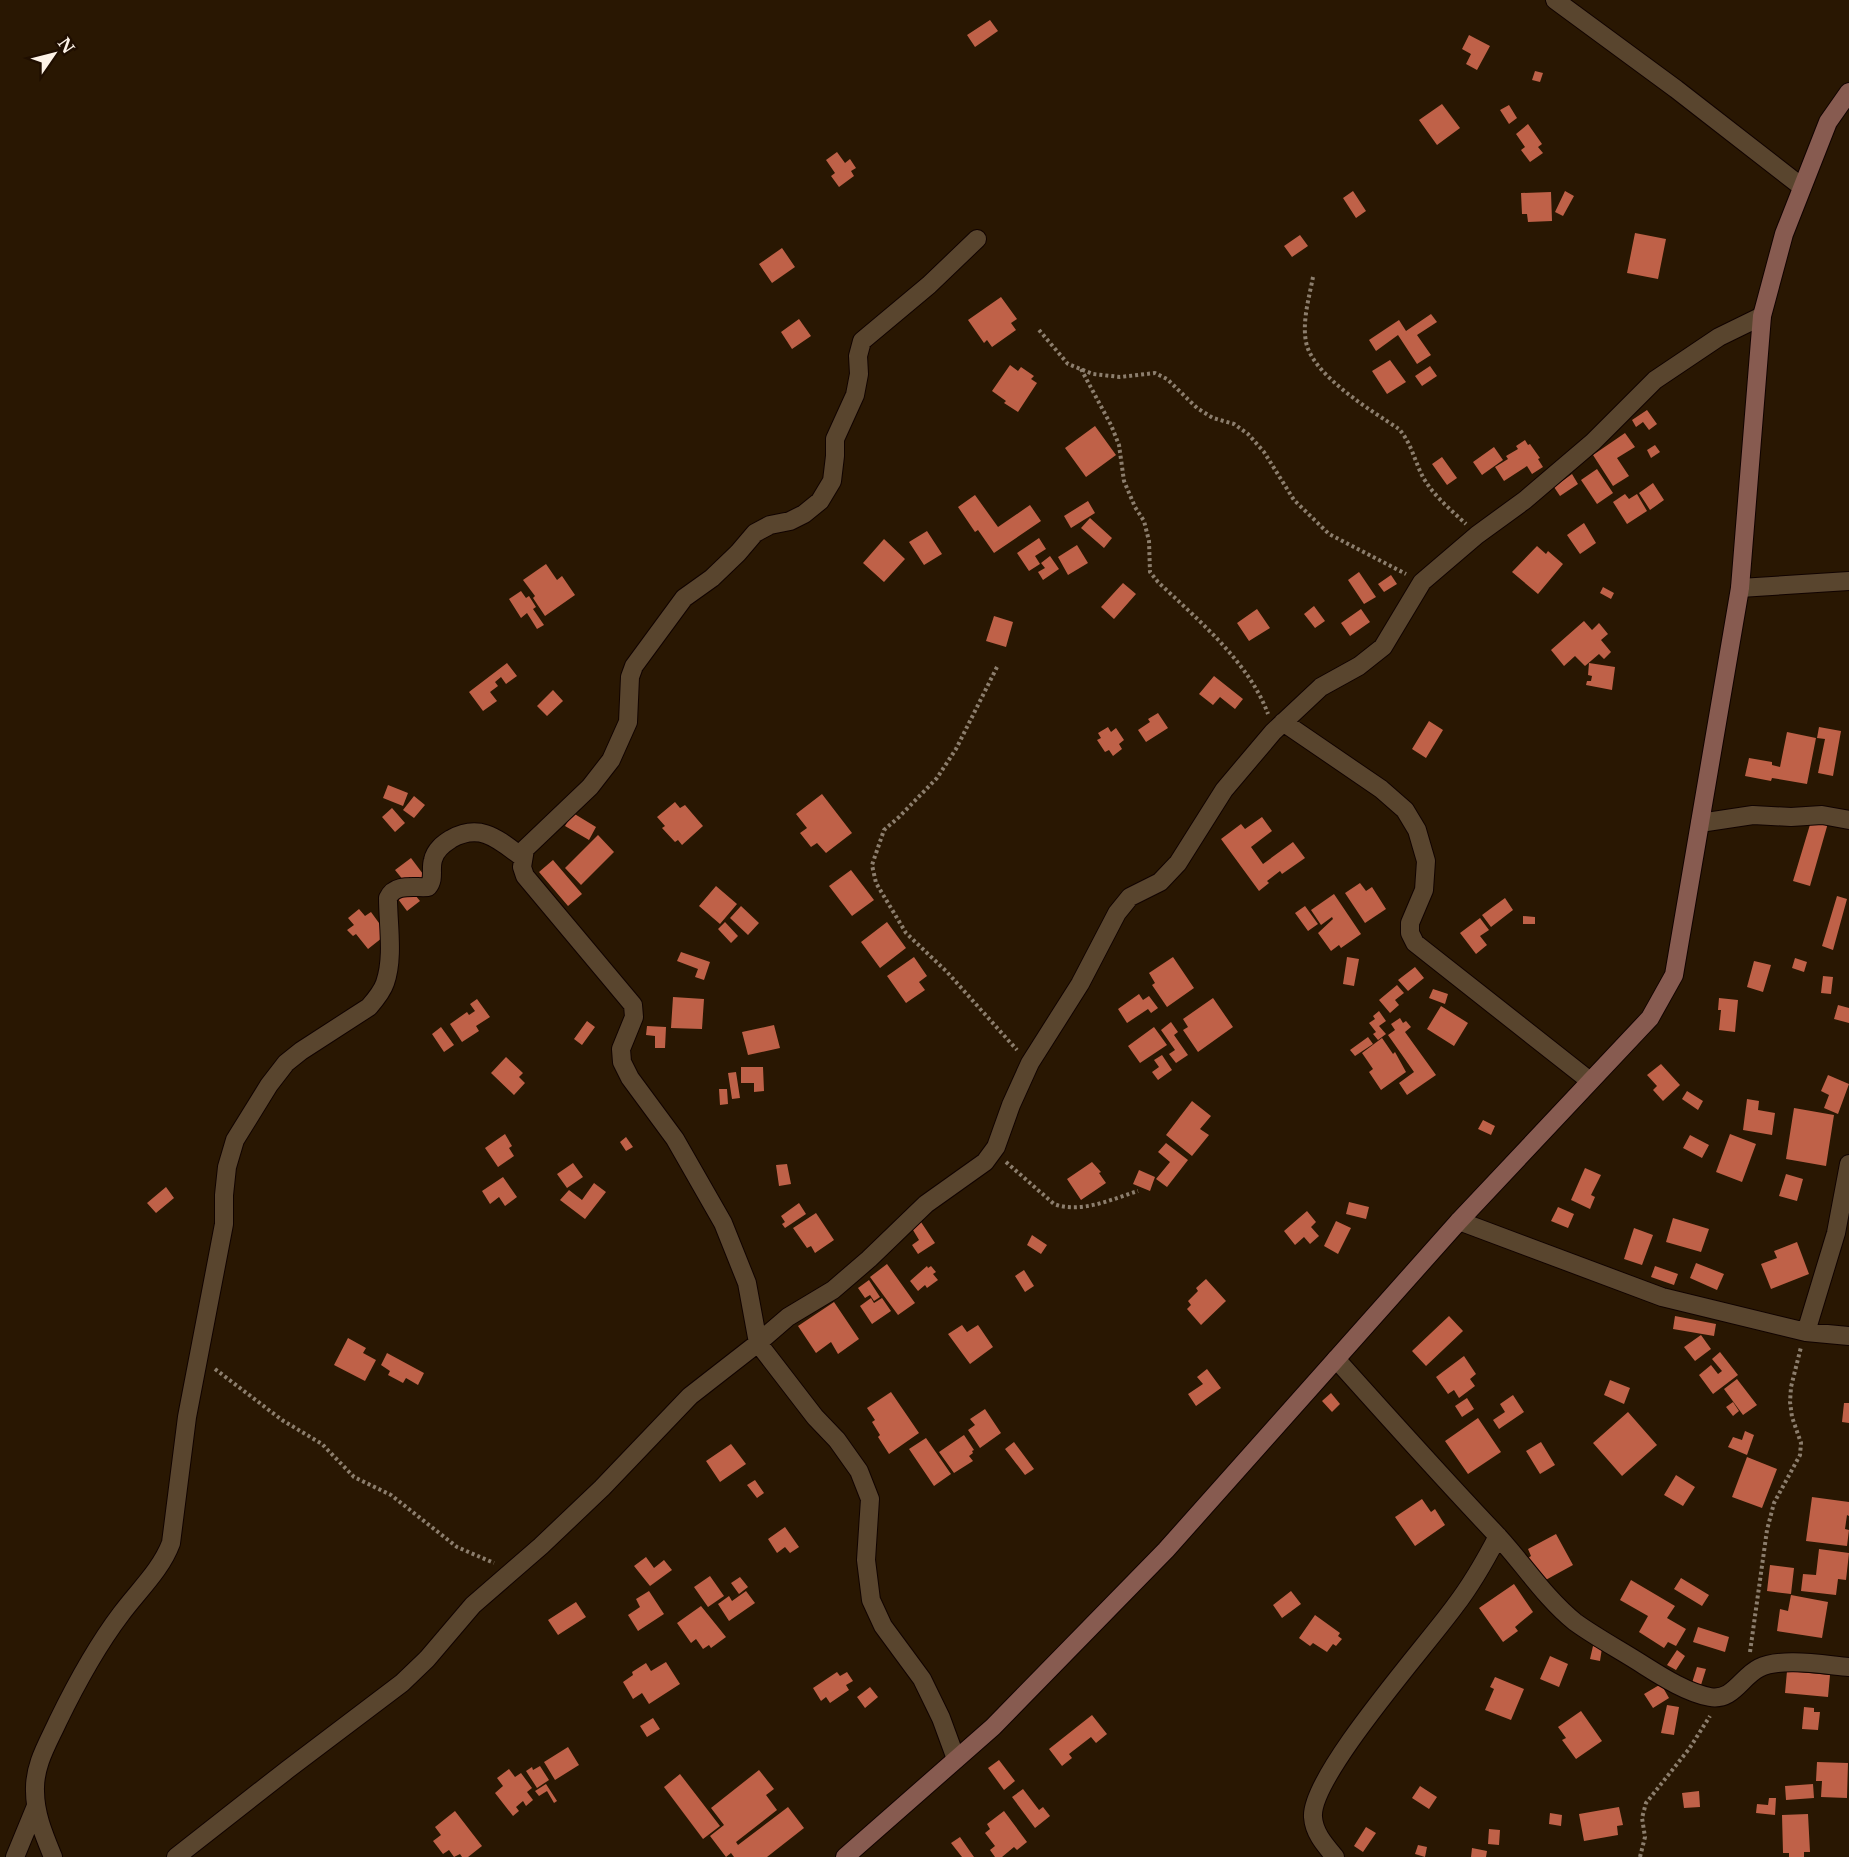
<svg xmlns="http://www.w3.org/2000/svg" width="1849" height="1857" viewBox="0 0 1849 1857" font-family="'Libre Baskerville',serif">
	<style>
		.building { fill: #bf6148 }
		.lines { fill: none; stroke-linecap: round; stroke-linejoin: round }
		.street-casing { stroke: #110300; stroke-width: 20 }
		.secondary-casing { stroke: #110300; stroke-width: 20 }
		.path { stroke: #8c7e6d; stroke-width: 4; stroke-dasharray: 3 3; stroke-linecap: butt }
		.street { stroke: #59452e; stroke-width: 18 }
		.secondary { stroke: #875b50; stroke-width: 18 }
	</style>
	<rect width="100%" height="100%" fill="#291702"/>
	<path class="building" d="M990,20L998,31L975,47L967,35Z
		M1469,35L1490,46L1477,70L1466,64L1471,54L1462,49Z
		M1535,71L1543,73L1540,82L1532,80Z
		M1442,104L1460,128L1437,145L1419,120Z
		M1509,105L1517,118L1509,124L1500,110Z
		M1528,124L1542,144L1538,147L1543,153L1530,162L1521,150L1525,147L1516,134Z
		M837,152L845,163L850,159L856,168L851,171L854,176L839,187L831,176L835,173L826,160Z
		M1353,191L1366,211L1356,218L1343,198Z
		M1565,191L1574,196L1563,216L1555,212Z
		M1551,192L1552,221L1528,222L1527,214H1522L1521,193Z
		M1635,233L1666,239L1658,279L1627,273Z
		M1300,235L1308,246L1292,257L1284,246Z
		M782,248L795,267L772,283L759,264Z
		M1001,297L1017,319L1011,323L1016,330L992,347L987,340L984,343L968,320Z
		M1431,314L1437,322L1417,335L1431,355L1417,364L1398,335L1376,351L1369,340L1399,320L1406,331Z
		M799,319L811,336L792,349L781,332Z
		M1390,360L1406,382L1387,394L1372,371Z
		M1010,365L1018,371L1021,367L1034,376L1031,379L1037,383L1018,412L1004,403L1006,401L992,391Z
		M1430,366L1437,376L1422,386L1415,376Z
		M1647,410L1657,424L1649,430L1643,422L1636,427L1632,420Z
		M1095,426L1116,455L1086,477L1065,448Z
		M1625,433L1635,447L1617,458L1629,476L1613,486L1593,455Z
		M1525,440L1528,445L1530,444L1540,458L1538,459L1543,467L1532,474L1527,466L1504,481L1495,467L1508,459L1506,456L1518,449L1516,446Z
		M1655,445L1660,452L1651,458L1647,450Z
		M1494,447L1503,460L1482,475L1473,462Z
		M1442,457L1457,478L1447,485L1432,464Z
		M1597,469L1613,493L1597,504L1581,480Z
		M1572,474L1578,484L1560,496L1554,487Z
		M1653,483L1664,500L1650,510L1639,493Z
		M1625,494L1629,499L1637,494L1647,511L1627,524L1613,502Z
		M975,495L998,527L1030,505L1041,521L994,553L978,530L975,532L958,507Z
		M1088,501L1095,513L1071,528L1064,516Z
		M1090,518L1112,538L1104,548L1081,528Z
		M1584,523L1596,543L1580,554L1567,535Z
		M927,531L942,554L924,565L909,542Z
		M1039,538L1046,549L1035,556L1040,564L1029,571L1017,553Z
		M884,539L905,559L884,582L863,563Z
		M1077,545L1088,563L1068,575L1058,557Z
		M1537,546L1546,554L1548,551L1563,564L1538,594L1512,572Z
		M1050,556L1059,569L1043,580L1038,572L1045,568L1041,563Z
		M546,564L557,580L562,576L575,595L545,616L533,598L535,596L523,580Z
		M1359,572L1376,597L1364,604L1348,580Z
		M1391,575L1397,584L1384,592L1378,584Z
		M1123,583L1136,594L1114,619L1101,607Z
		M1603,587L1614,593L1611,599L1600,593Z
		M521,591L526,598L529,596L536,607L533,609L544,625L537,629L527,613L521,618L509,599Z
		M1314,606L1325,621L1315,628L1304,614Z
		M1257,609L1270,628L1249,641L1237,623Z
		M1361,609L1370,622L1350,636L1341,623Z
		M994,616L1013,622L1006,647L986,641Z
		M1584,621L1592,630L1599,623L1608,634L1601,640L1611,652L1604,659L1599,654L1585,666L1575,656L1564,666L1551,650Z
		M507,663L517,676L506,684L501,677L495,682L498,686L490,692L497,701L483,711L469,692Z
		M1589,663L1615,667L1612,690L1586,685L1587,681H1591L1592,676L1588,675Z
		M1214,676L1243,699L1235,709L1220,697L1213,705L1199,694Z
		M553,690L563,701L547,716L537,706Z
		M1158,713L1168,728L1146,742L1138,730L1150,722L1148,719Z
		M1429,721L1443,730L1426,758L1412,749Z
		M1108,727L1111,732L1116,728L1124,740L1119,744L1122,749L1113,756L1109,750L1105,752L1097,740L1101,738L1098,733Z
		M1819,727L1841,731L1833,776L1818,773L1825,739L1817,738Z
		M1787,732L1816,738L1807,784L1772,778L1771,781L1745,776L1749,758L1772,762V765L1780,767Z
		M388,785L408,793L403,806L383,798Z
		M822,794L852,833L826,853L817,843L811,847L800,833L807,828L796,814Z
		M414,796L425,805L414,818L403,810Z
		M675,802L680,808L685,805L703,826L682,845L678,840L675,842L662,828L665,826L657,817Z
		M392,808L405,823L395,832L382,817Z
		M573,813L596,827L589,840L565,826Z
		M1262,817L1272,831L1251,847L1263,864L1293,842L1305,858L1282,874L1280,871L1267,881L1269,883L1259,891L1221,839L1241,824L1245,829Z
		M1812,818L1828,823L1810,886L1793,881Z
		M598,835L614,852L581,885L565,868Z
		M411,858L426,878L416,886L410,877L404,881L395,870Z
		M553,860L582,894L568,906L539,872Z
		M851,870L874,900L852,916L829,886Z
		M1360,883L1366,891L1372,887L1386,909L1365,923L1345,893Z
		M716,886L737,904L720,924L699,906Z
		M411,890L420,901L407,911L398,899Z
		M1334,894L1361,934L1341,948L1339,945L1331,951L1318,933L1333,919L1332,917L1321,925L1311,910Z
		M1837,896L1847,899L1833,950L1822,946Z
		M1505,898L1513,910L1491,927L1482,915Z
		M741,906L759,923L748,935L730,918Z
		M1305,906L1318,924L1308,931L1295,913Z
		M359,909L365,916L371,912L387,934L368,949L356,934L353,936L347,930L354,925L348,918Z
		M1523,916L1535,917V924H1523Z
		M1480,918L1489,930L1480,936L1487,945L1476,954L1460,933Z
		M725,922L738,936L731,943L718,929Z
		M887,922L906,948L880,968L861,942Z
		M681,952L710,962L704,980L695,977L698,969L677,961Z
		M914,957L927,976L919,982L925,990L906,1003L887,976Z
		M1173,957L1194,988L1167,1007L1152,985L1155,983L1149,973Z
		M1347,957L1359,959L1354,986L1343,984Z
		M1795,958L1807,962L1804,972L1792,968Z
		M1754,961L1771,965L1763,992L1747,987Z
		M1415,967L1424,978L1408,991L1398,980Z
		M1823,976L1833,977L1831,994L1821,993Z
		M1397,985L1404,993L1395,1000L1399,1005L1390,1013L1379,1000Z
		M1433,989L1448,994L1445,1004L1429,998Z
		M1139,994L1143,1000L1149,996L1158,1008L1151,1013L1148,1009L1127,1023L1118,1009Z
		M673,997L704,999L702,1029L671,1028Z
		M1213,998L1233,1027L1198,1052L1183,1030L1188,1027L1183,1019Z
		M1719,998L1738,1000L1735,1032L1719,1030L1721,1010H1718Z
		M477,999L490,1017L476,1026L479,1031L462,1042L450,1024L467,1012L469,1015L475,1011L470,1004Z
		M1838,1005L1849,1008V1023L1834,1019Z
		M1441,1006L1468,1023L1454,1046L1427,1029Z
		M1379,1011L1386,1021L1379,1026L1386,1034L1378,1040L1373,1034L1376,1032L1369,1023L1375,1019L1373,1016Z
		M1400,1018L1403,1023L1406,1021L1411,1027L1405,1032L1436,1075L1407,1095L1399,1083L1414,1072L1388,1035L1395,1030L1391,1024Z
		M587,1021L595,1027L582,1045L574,1039Z
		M1171,1022L1178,1032L1174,1035L1188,1055L1176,1063L1169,1054L1175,1050L1161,1030Z
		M774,1025L780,1048L748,1055L742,1032Z
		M647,1026L666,1027L665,1048H655V1036L646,1035Z
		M441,1027L454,1045L444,1052L432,1034Z
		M1154,1027L1167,1045L1140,1063L1128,1046Z
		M1368,1037L1373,1044L1355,1056L1350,1050Z
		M1382,1038L1393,1054L1395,1052L1406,1072L1381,1090L1369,1072L1373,1069L1362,1053Z
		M1162,1055L1172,1070L1158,1080L1152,1072L1159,1067L1154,1060Z
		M506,1057L523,1073L519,1077L525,1083L514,1095L491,1073Z
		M1661,1064L1680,1085L1663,1101L1653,1090L1657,1086L1647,1075Z
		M741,1067H763L764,1091L754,1092V1083H741Z
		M736,1072L740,1098L732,1099L728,1073Z
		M1828,1075L1849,1084L1838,1114L1824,1108L1829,1095L1821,1091Z
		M719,1089H727L728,1104L720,1105Z
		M1687,1091L1703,1101L1698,1110L1682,1099Z
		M1747,1099L1759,1101L1758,1110L1775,1113L1772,1135L1743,1130Z
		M1192,1101L1211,1116L1200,1129L1209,1135L1192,1156L1166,1135Z
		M1794,1108L1834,1115L1826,1166L1786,1159Z
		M1483,1120L1495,1126L1491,1135L1478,1129Z
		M505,1134L512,1146L509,1148L514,1156L498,1167L485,1148Z
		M1730,1134L1756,1144L1742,1182L1716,1172Z
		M1690,1135L1709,1145L1702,1158L1683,1148Z
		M626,1137L633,1147L626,1151L620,1142Z
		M1166,1143L1188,1160L1167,1187L1156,1179L1170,1162L1158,1152Z
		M1092,1162L1101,1172L1099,1173L1106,1183L1081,1200L1067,1179Z
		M573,1163L583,1177L567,1188L557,1174Z
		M787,1164L791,1184L779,1186L776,1165Z
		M1585,1168L1601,1175L1591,1195L1595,1197L1590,1209L1571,1200Z
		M1139,1170L1155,1177L1150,1191L1133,1184Z
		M1786,1174L1803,1179L1797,1201L1779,1196Z
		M503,1177L517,1197L505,1206L499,1197L490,1204L482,1191Z
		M594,1183L606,1192L585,1219L560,1200L569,1190L582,1200Z
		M166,1187L174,1198L156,1213L147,1203Z
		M1349,1202L1369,1207L1366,1219L1346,1214Z
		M799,1203L806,1214L785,1228L782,1224L785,1222L781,1216Z
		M1558,1207L1574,1214L1568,1228L1551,1221Z
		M1307,1211L1316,1222L1311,1227L1319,1236L1310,1244L1304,1237L1295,1245L1284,1231Z
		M816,1213L834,1240L815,1253L811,1246L807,1248L793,1228Z
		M1673,1218L1709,1229L1701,1252L1666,1242Z
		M919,1219L935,1243L918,1254L912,1245L919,1240L910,1225Z
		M1336,1221L1351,1228L1338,1254L1324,1246Z
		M1634,1228L1653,1235L1642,1265L1624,1259Z
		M1032,1235L1047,1245L1041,1254L1027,1245Z
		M1797,1242L1809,1274L1771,1289L1761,1264L1777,1258L1774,1251Z
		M1696,1263L1724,1274L1717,1290L1690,1278Z
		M887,1264L915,1303L898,1315L870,1277Z
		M927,1266L928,1268L931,1266L936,1272L933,1274L938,1280L927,1288L925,1285L918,1291L910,1281Z
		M1655,1266L1678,1274L1674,1285L1651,1277Z
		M1024,1270L1034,1286L1025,1292L1015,1276Z
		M1206,1279L1226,1301L1201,1325L1187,1309L1191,1305L1188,1301L1198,1291L1196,1288Z
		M869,1280L880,1297L874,1301L870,1295L865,1298L858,1288Z
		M871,1298L874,1303L882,1298L891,1311L872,1324L860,1306Z
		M834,1302L859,1339L838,1354L831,1342L816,1353L798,1326Z
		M1449,1316L1463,1331L1426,1366L1412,1351Z
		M1675,1316L1716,1324L1714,1336L1673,1329Z
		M962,1325L967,1332L978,1325L993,1347L970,1364L948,1334Z
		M1701,1335L1711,1349L1695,1361L1684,1347Z
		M348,1338L366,1348L363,1353L376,1360L365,1381L334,1365Z
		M1720,1352L1738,1375L1713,1394L1699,1375L1711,1365L1718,1374L1722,1371L1712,1359Z
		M387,1353L424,1373L418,1385L406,1378L403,1383L388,1375L390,1371L381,1365Z
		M1464,1356L1476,1374L1470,1379L1475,1386L1459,1398L1454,1390L1448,1394L1436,1377Z
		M1207,1369L1221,1388L1196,1406L1188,1394L1203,1384L1197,1377Z
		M1737,1379L1757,1405L1743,1415L1724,1389Z
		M1610,1380L1630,1388L1624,1404L1604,1395Z
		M891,1392L919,1433L889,1454L878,1437L880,1435L872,1422L875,1420L867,1408Z
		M1331,1393L1340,1404L1332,1412L1322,1401Z
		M1513,1395L1524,1412L1499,1429L1493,1420L1505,1412L1500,1404Z
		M1467,1398L1474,1409L1462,1417L1455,1406Z
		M1733,1402L1739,1411L1733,1416L1726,1407Z
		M1844,1403H1849V1423L1842,1422Z
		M985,1409L1001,1433L980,1448L968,1430L975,1425L970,1419Z
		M1628,1412L1657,1445L1622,1476L1593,1443Z
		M1478,1418L1501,1452L1468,1474L1445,1441Z
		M1745,1431L1754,1435L1747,1455L1728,1447L1733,1437L1742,1440Z
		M964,1435L974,1450L972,1451L973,1453L969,1456L973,1461L954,1473L939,1452Z
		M926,1438L951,1474L934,1486L909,1449Z
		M1014,1442L1034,1469L1025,1475L1005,1449Z
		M1541,1442L1555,1465L1540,1474L1526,1451Z
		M731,1444L746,1464L720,1482L706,1461Z
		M1747,1457L1777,1469L1762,1508L1732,1497Z
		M1676,1475L1695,1487L1683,1506L1664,1495Z
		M755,1480L764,1493L757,1498L747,1485Z
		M1812,1497L1849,1502V1516L1847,1515L1845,1529L1849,1530L1847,1546L1806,1541Z
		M1422,1499L1431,1512L1435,1509L1445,1525L1415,1546L1395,1517Z
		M785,1527L799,1547L790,1553L785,1547L777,1553L768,1539Z
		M1556,1534L1573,1565L1542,1582L1528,1558L1531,1556L1528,1549Z
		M1819,1549L1849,1553L1846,1580L1838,1579L1836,1595L1801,1591L1803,1574L1816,1575Z
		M646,1557L654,1568L664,1560L672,1570L650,1586L634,1566Z
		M1770,1565L1794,1568L1791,1594L1767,1591Z
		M710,1576L724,1596L708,1607L694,1587Z
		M740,1577L748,1587L739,1594L731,1583Z
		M1681,1578L1709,1595L1702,1606L1674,1589Z
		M1631,1580L1675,1606L1667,1618L1686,1629L1676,1646L1668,1642L1664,1648L1639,1632L1648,1616L1620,1600Z
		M1514,1584L1533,1612L1515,1627L1518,1631L1503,1642L1479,1608Z
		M649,1591L664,1614L638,1631L628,1615L640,1607L636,1599Z
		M746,1591L755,1603L729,1621L718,1604L729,1596L732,1601Z
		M1291,1591L1301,1604L1282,1618L1273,1605Z
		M1791,1595L1828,1602L1822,1638L1777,1631L1780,1609L1788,1611Z
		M576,1602L586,1617L558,1635L548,1620Z
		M701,1606L726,1637L711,1648L709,1645L703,1649L696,1639L691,1643L677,1623Z
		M1315,1615L1340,1633L1338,1636L1342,1639L1336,1646L1333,1644L1327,1652L1313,1643L1310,1646L1299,1638Z
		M1698,1627L1729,1637L1725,1652L1693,1642Z
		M1593,1646L1602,1648L1600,1661L1590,1659Z
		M1677,1650L1685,1656L1676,1670L1667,1665Z
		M1550,1656L1568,1664L1559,1687L1540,1679Z
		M666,1662L680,1684L649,1704L642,1693L633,1699L623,1682L633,1675L632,1672L646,1663L651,1671Z
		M1697,1667L1706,1669L1701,1685L1692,1683Z
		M1787,1671L1830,1675L1828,1697L1785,1693Z
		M837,1672L840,1676L847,1672L853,1681L846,1685L849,1690L830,1703L826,1697L821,1701L813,1688Z
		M1495,1677L1524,1689L1511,1720L1485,1710L1494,1689L1490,1687Z
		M1661,1684L1669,1698L1653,1708L1644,1694Z
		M870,1687L878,1697L865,1708L857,1697Z
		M1667,1705L1679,1707L1674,1735L1661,1733Z
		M1804,1707L1814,1708V1712H1820L1818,1730L1802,1729Z
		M1581,1711L1602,1741L1576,1759L1562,1740L1566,1738L1558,1727Z
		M1092,1715L1107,1734L1096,1743L1091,1737L1069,1754L1072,1758L1062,1766L1049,1749Z
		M653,1718L660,1729L647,1737L640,1726Z
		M568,1747L579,1765L555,1780L544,1762Z
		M999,1760L1015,1781L1004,1790L988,1768Z
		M1817,1762L1848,1763L1847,1798L1821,1797L1822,1781H1816Z
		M540,1766L549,1780L537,1788L526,1771L532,1767L533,1770Z
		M509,1769L515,1777L521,1773L532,1788L527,1792L533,1800L526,1806L523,1801L516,1807L519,1811L513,1816L495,1793L503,1786L497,1778Z
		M759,1770L774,1789L766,1795L777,1810L736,1842L738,1845L788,1807L804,1828L767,1857H734L731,1853L726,1857L710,1836L724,1825L711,1808Z
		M680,1774L720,1826L703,1839L664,1787Z
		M546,1784L557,1801L554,1803L547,1791L539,1796L535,1791Z
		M1813,1784L1814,1798L1786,1800L1785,1786Z
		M1420,1786L1437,1797L1429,1809L1412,1798Z
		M1023,1789L1039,1810L1043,1807L1050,1816L1035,1828L1012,1797Z
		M1699,1791L1700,1807L1684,1808L1682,1793Z
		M1769,1798H1776L1775,1815L1756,1813L1757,1804L1768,1805Z
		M1619,1807L1623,1825L1617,1826L1618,1835L1584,1841L1579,1814Z
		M455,1811L482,1846L468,1857H462L460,1854L454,1857L449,1850L443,1854L433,1841L441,1835L435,1827Z
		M1004,1811L1027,1842L1017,1850L1014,1847L1002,1857H995L990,1850L995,1846L985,1833L990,1829L987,1824Z
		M1550,1813L1562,1815L1561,1826L1549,1824Z
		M1808,1814L1810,1852H1804V1857H1789V1853H1783L1782,1815Z
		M1366,1827L1376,1833L1363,1852L1354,1846Z
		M1489,1829L1500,1830L1499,1845L1488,1844Z
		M960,1837L974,1857H962L951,1843Z
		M1418,1845L1427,1847L1425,1857L1415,1854Z
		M1472,1848L1487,1851L1486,1857H1471Z"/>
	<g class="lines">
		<g class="street-casing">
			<path id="street" d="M1555,0L1676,89L1802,187
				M1740,588L1849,581
				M1283,722L1381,789L1405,810L1417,830L1426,861L1424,890L1410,923V933L1415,943L1590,1081
				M1700,823L1753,815L1791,817L1822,815L1849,820
				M1459,1221L1662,1297L1806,1332L1849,1336
				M1806,1332L1836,1233L1849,1164
				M1336,1359C1388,1417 1439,1474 1493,1531C1521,1560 1543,1596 1575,1622C1597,1638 1622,1651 1645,1666C1664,1678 1688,1693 1710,1697C1733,1701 1741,1677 1759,1668C1780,1657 1825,1665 1849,1667
				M956,1759L941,1718L922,1679L883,1626L871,1600L866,1560L870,1499L859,1471L837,1440L815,1417L758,1343L747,1283L723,1223L675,1139L630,1078L622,1062L621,1049L634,1017L633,1005L525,876L522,867L525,849L590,787L611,760L628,722L630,677L634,666L684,598L712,578L738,553L755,533L770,525L790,521L804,514L820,501L832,481L835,456V439L855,395L859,374L858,356L862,341L929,285L977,239
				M15,1857L36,1806
				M53,1857C44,1835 35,1814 35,1791C34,1765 48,1743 58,1721C76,1684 96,1647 121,1614C138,1591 161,1570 171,1543L187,1417L224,1224V1195L227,1167L235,1140L269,1085L286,1063L301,1051L369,1007C375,1000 382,992 385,983C394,957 388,925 388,898C395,883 414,888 428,887C435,879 430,869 433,860C435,850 443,844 451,839C481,822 499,840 523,858
				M176,1857L287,1770L402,1683L427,1659L473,1605L541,1546L602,1488L690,1396L758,1343L788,1317L833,1290L869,1259L926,1204L985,1162L996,1147L1011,1105L1030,1063L1080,984L1117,913L1130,897L1160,882L1178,863L1224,790L1273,732L1321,687L1359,666L1383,647L1422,582L1477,535L1525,500L1593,442L1655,380L1719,337L1762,316
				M1335,1857C1325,1845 1314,1833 1313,1817C1310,1776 1427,1645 1455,1606C1472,1584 1485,1561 1498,1536"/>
		</g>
		<g class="secondary-casing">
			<path id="secondary" d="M845,1857L993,1727L1166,1550L1459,1221L1650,1018L1674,975L1740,588L1762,316L1784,234L1828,122L1849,92"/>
		</g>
		<path class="path" d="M1313,277C1309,298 1301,325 1307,346C1317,378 1372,411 1399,429C1412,444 1415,463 1424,479C1435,497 1451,510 1466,524
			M1039,330L1068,364L1093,374L1120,377L1155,373L1167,379L1197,408L1213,418L1234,424L1248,434L1264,452L1294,500L1329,534L1406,574
			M1081,369L1111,425L1119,445L1124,481L1135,507L1144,521L1149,541L1150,572L1158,582C1197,619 1249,662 1268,714
			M997,667L956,749L937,778L899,817L884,830L872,865L876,883L906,933L947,972L1017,1050
			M1006,1162L1054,1204C1081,1214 1112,1199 1138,1191
			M215,1369L282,1420L322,1444L354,1477L391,1495L457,1547L494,1563
			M1750,1652L1767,1530L1774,1503L1800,1455L1801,1443L1792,1417L1790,1402L1791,1387L1801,1347
			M1640,1857L1645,1837L1642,1818L1646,1803L1689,1749L1710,1716"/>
		<use href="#street" class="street"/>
		<use href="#secondary" class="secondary"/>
	</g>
	<g transform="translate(54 54) rotate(55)" stroke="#1f0e00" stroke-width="4.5" paint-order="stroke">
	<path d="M0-4.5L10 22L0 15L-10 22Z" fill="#fdf3e8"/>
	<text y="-9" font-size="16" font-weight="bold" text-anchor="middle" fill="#fdf3e8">N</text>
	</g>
</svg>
